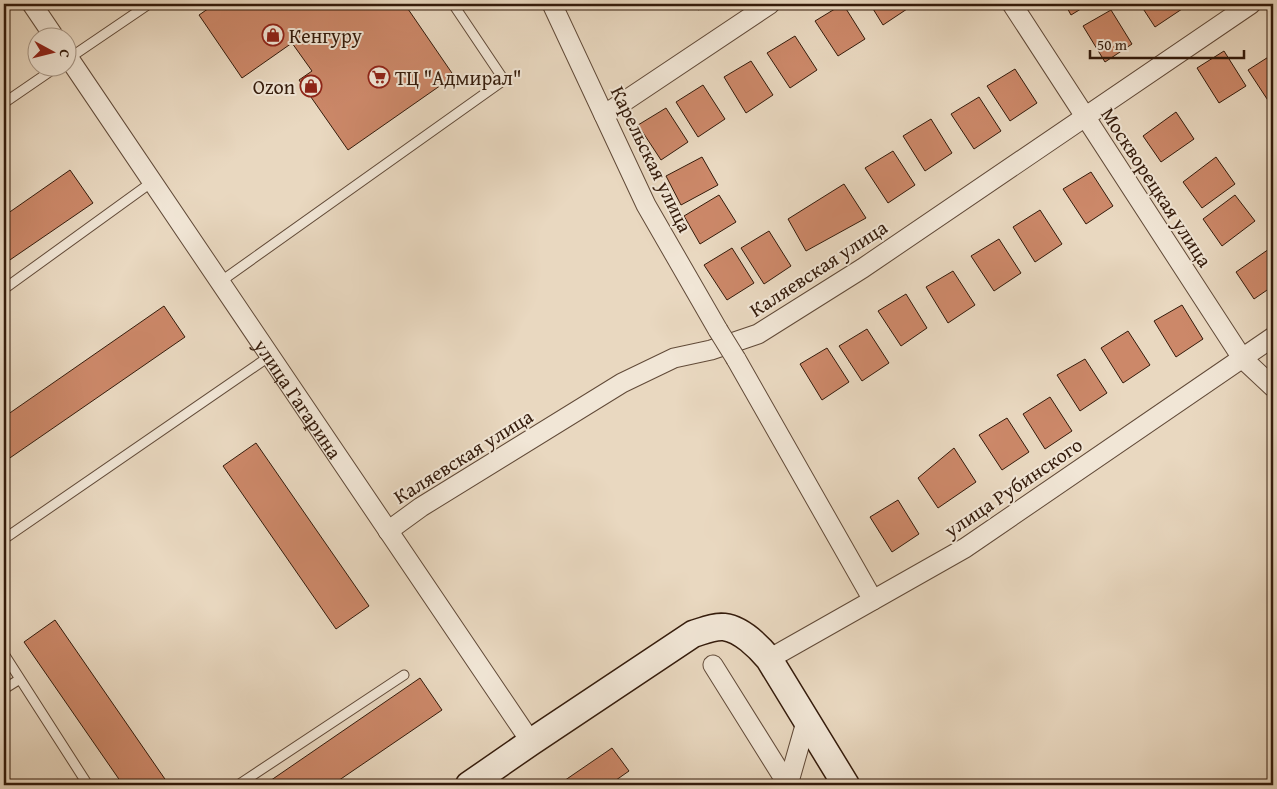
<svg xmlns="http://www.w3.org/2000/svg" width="1277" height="789" viewBox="0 0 1277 789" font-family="'Gentium Book Plus',serif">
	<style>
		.building { fill: #cc8869; stroke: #341b0b }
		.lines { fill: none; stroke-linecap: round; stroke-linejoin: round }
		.lane-casing { stroke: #614a38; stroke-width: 11 }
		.street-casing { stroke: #614a38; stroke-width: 21 }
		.secondary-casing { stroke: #341b0b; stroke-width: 29 }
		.lane { stroke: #f1e6d6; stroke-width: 9 }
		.street { stroke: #f1e6d6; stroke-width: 19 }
		.secondary { stroke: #f1e6d6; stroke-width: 26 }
		.street-bridge-casing { stroke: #614a38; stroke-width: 21; stroke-linecap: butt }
		.street-bridge { stroke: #f1e6d6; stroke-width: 19 }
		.labels { text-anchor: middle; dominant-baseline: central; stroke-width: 4; stroke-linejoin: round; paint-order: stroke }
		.poi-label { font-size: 20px; fill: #341b0b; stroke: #f1e6d6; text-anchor: start }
		.street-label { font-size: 20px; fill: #341b0b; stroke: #f1e6d6 }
	</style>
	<rect width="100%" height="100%" fill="#e9d8c0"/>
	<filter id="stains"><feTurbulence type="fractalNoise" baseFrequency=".004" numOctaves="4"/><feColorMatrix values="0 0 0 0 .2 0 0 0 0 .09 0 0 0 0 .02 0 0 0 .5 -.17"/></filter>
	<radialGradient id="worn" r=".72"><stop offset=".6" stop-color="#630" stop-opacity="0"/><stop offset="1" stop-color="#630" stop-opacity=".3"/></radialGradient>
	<path class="building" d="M215,4H415L408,9L454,76L348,150L299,80L312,71L292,43L242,78L199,15Z
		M694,4H707L698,10Z
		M843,4L865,39L838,56L815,21Z
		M870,4H908L910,7L883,25Z
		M1065,4H1089L1071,15Z
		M1140,4H1179L1182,9L1155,27Z
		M1111,10L1132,44L1105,62L1083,26Z
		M795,36L817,70L790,88L767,53Z
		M1224,51L1246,86L1219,103L1197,68Z
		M1273,54V103L1271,105L1248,70Z
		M751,61L773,95L746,113L724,77Z
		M1015,69L1037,103L1010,121L987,86Z
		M703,85L725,119L698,137L676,102Z
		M979,97L1001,131L974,149L951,114Z
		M666,108L688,142L661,160L638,125Z
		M1176,112L1194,139L1161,162L1143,136Z
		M931,119L952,153L925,171L903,136Z
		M893,151L915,185L888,203L865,168Z
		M702,157L718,185L681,205L666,176Z
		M1216,157L1235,184L1202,208L1183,182Z
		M70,170L93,203L4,264V216Z
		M1091,172L1113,206L1086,224L1063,189Z
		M844,184L866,218L806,251L788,219Z
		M719,195L736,222L700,244L684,216Z
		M1235,195L1255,221L1222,246L1203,219Z
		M1040,210L1062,244L1035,262L1013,227Z
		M769,231L791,266L764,284L741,248Z
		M999,239L1021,273L994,291L971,256Z
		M732,248L754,283L727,300L704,265Z
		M1269,249L1273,254V286L1254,299L1236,272Z
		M953,271L975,305L948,323L926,287Z
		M906,294L927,328L901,346L878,311Z
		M1182,305L1203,339L1176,357L1154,321Z
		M164,306L185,337L4,462V417Z
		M867,329L889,363L862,381L839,346Z
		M1128,331L1150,365L1123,383L1101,348Z
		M827,348L849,382L822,400L800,364Z
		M1085,359L1107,393L1080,411L1057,375Z
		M1050,397L1072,431L1045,449L1023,414Z
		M1007,418L1029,452L1002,470L979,435Z
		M256,443L369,606L336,629L223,466Z
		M954,448L976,482L938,508L918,478Z
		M898,500L919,534L892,552L870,517Z
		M55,620L167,782L162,785H123L24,642Z
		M420,678L442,710L332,785H264Z
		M612,748L629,771L609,785H558Z"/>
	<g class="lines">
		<g class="lane-casing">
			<path id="lane" d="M68,59L149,4
				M4,103L55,68
				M220,282L504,80L453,4
				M4,289L152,182
				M4,539L270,356
				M4,654L88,785
				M4,689L20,679
				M238,785L404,675"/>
		</g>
		<g class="street-casing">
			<g id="street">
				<path d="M32,4L55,38"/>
				<path d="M552,4L646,205L718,330"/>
				<path d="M1012,4L1242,358L1273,387"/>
				<path id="s1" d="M68,57L531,742"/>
				<path d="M604,115L770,4"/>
				<path d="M736,359L873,600"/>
				<path d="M388,531L421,507L622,383L674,358L711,350L758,334L863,268L1251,4"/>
				<path d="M769,659L965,548L1273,337"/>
				<path d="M713,665L788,785"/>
				<path d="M788,785L806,722"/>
			</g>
		</g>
		<g class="secondary-casing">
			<path id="secondary" d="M469,785L531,742L693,634C703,631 713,626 724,627C741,629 759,647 769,659L846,785"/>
		</g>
		<use href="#lane" class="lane"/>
		<use href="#street" class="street"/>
		<use href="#secondary" class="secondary"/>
		<g class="street-bridge-casing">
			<path id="street-bridge" d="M718,330L736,359"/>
		</g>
		<use href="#street-bridge" class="street-bridge"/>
	</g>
	<defs>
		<g id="shop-ring" transform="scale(1.125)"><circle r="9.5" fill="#f1e6d6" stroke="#8f2418" stroke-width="1.5"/><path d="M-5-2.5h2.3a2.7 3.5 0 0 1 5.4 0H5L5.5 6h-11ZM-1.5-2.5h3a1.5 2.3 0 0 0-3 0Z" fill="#8f2418"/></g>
		<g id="supermarket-ring" transform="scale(1.125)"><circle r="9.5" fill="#f1e6d6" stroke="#8f2418" stroke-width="1.5"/><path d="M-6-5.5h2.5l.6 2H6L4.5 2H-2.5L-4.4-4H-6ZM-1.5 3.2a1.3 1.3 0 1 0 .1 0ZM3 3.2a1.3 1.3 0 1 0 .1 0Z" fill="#8f2418"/></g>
	</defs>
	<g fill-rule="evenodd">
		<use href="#shop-ring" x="273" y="35"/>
		<use href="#supermarket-ring" x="379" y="77"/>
		<use href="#shop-ring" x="311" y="86"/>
	</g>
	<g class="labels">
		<g class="poi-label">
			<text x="289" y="35">Кенгуру</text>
			<text x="395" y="77">ТЦ "Адмирал"</text>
			<text x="295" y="86" text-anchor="end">Ozon</text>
		</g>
		<g class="street-label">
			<text transform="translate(652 159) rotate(64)">Карельская улица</text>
			<text transform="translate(1157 187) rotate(57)">Москворецкая улица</text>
			<text transform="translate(818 268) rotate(-33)">Каляевская улица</text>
			<text stroke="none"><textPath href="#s1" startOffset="412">улица Гагарина</textPath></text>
			<text transform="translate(463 456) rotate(-32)">Каляевская улица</text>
			<text transform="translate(1013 487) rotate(-34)">улица Рубинского</text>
		</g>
	</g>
	<rect width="1277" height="789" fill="none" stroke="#e9d8c0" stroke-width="20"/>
	<rect x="5" y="5" width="1267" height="779" fill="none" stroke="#341b0b" stroke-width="2.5"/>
	<rect x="10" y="10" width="1257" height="769" fill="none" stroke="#341b0b"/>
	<g transform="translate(52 52) rotate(97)"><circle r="24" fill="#f1e6d6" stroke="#a59585"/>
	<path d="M0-4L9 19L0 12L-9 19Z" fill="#8f2418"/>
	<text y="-8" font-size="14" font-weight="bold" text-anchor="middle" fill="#341b0b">С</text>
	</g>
	<path d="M1090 50v8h154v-8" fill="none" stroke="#341b0b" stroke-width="2.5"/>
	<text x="1097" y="50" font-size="15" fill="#341b0b" stroke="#f1e6d6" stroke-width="4" paint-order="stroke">50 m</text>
	<rect width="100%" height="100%" filter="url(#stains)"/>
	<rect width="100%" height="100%" fill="url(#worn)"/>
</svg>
